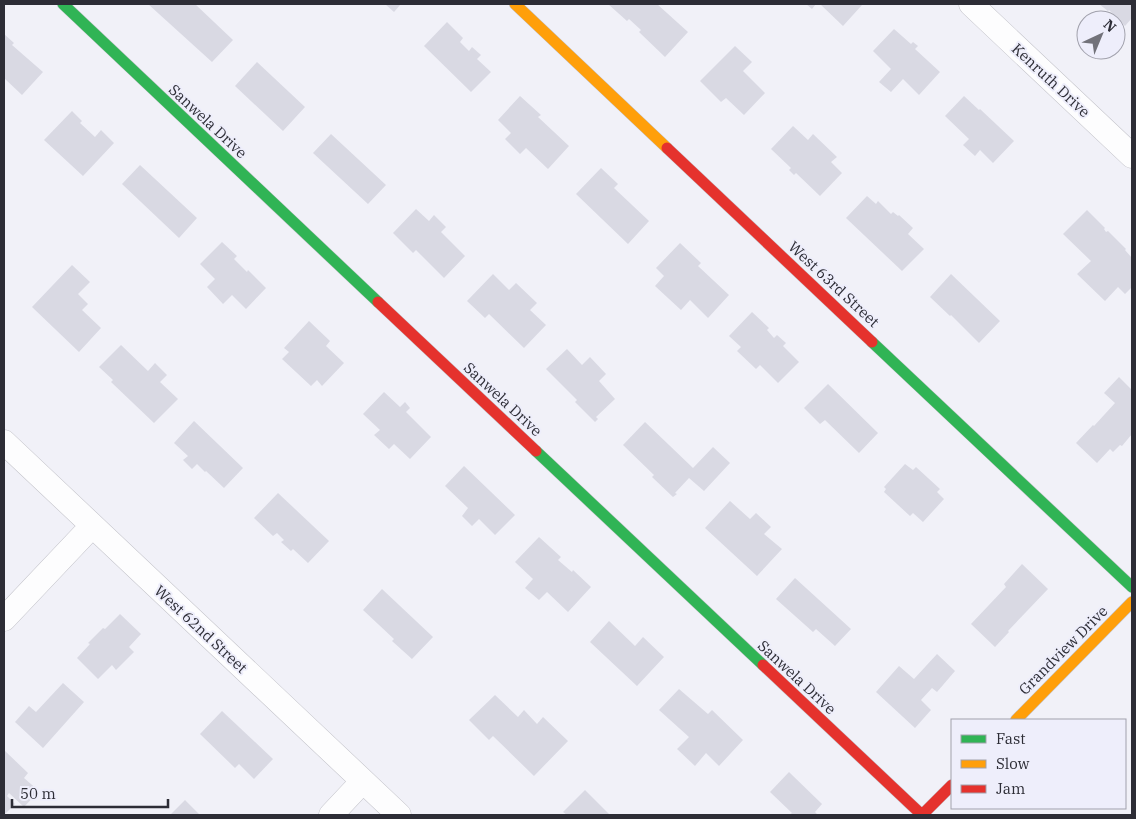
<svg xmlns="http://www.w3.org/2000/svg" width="1136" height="819" viewBox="0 0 1136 819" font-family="'IBM Plex Serif',serif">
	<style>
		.building { fill: #d9d9e3 }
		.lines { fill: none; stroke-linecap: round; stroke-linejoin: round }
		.street-casing { stroke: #c0c0c7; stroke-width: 25 }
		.fast-casing { stroke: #c0c0c7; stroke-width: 12 }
		.slow-casing { stroke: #c0c0c7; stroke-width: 12 }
		.jam-casing { stroke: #c0c0c7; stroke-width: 12 }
		.street { stroke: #fdfdfe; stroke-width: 24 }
		.fast { stroke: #30b455; stroke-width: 11 }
		.slow { stroke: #ff9f0a; stroke-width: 11 }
		.jam { stroke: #e5322d; stroke-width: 11 }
		.labels { text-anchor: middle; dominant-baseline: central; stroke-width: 4; stroke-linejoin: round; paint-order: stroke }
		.street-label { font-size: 15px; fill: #2d2d36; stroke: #eeeefb }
	</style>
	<rect width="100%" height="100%" fill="#f1f1f8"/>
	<path class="building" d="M148,4H195L233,40L212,62Z
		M385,4H401L394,12Z
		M608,4H657L688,32L665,57L639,32L641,30L629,19L627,21Z
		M806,4H816L812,9Z
		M820,4H861L862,5L843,26Z
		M1099,4H1132V18L1125,26L1109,10L1108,11Z
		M447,22L463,38L460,42L469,51L472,47L481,55L477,59L491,72L471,92L424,46Z
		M894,29L911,44L913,42L918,46L915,49L940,72L919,95L903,79L891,92L879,82L891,69L873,51Z
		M4,34L14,43L12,45L43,72L22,95L4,78Z
		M735,46L752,62L743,71L765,93L744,115L726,98L721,102L700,81Z
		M257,62L305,107L283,131L235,86Z
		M520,96L541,115L538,117L569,146L548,169L526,148L520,154L505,139L511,133L498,120Z
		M964,96L979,110L980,109L1014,141L993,163L980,150L975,156L963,145L969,139L945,116Z
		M72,111L82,121L80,123L95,137L101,130L114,143L83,176L44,140Z
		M793,126L808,140L813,134L837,157L831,162L842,173L820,196L796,173L794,175L789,170L791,168L771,149Z
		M331,134L386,185L368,204L313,153Z
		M140,165L197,218L179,238L122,184Z
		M601,168L618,184L614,188L649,221L628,244L576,194Z
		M867,196L876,204L878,201L891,214L893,212L898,216L899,215L913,228L908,234L924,249L902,271L846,218Z
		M416,209L429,221L434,215L446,227L441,232L465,256L444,278L416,250L413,253L393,233Z
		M1087,210L1105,228L1104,229L1106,232L1108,231L1126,249L1125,250L1132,258V287L1125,294L1118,287L1105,301L1077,274L1091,261L1063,234Z
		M222,242L237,256L234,259L247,272L248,270L266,288L246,309L232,295L223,304L207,287L215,279L200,264Z
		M680,243L701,263L698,266L729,295L708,318L690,300L681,310L655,286L664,276L656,268Z
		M72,265L90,282L78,294L88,304L82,310L101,328L79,352L32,307Z
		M493,274L509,290L516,283L537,303L530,310L546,325L524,348L489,314L485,318L467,301Z
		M951,274L1000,321L979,343L951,315L950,316L930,297Z
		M752,312L769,328L767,330L774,338L777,335L786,343L783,346L799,362L778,383L760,365L756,369L737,351L741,347L729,336Z
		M309,321L330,341L326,346L344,363L322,386L317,380L311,386L282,359L289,352L284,348Z
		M121,345L148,371L155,363L167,375L160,382L178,399L154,423L111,382L113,380L99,367Z
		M567,349L582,365L590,357L606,374L599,381L615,399L596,417L598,419L595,422L575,402L577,400L546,369Z
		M1119,377L1132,390V434L1122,446L1120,445L1113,452L1110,449L1097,463L1076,443L1093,425L1094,426L1115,403L1104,393Z
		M828,384L878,433L859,453L825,420L820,424L804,408Z
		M384,392L400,407L405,402L410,408L406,412L431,437L410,459L394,444L389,449L374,435L380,430L363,414Z
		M194,421L243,468L224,488L206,471L205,472L197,464L192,469L183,460L188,456L174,443Z
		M645,422L693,468L713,447L730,463L704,491L689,478L675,493L677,494L673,497L652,477L654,475L623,445Z
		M905,464L913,470L916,467L940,489L937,492L944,499L923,522L913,513L910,516L884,492L886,489L884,487Z
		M464,466L515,515L495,535L479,519L472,526L462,516L468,508L445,486Z
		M278,493L329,541L308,563L293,549L291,551L281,542L284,540L277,533L273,536L254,518Z
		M730,501L750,519L756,513L771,527L764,534L782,549L757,576L705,528Z
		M539,537L561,557L558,560L572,572L573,570L591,587L568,612L547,592L539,600L525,588L533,579L515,562Z
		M1022,564L1048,589L1008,631L1009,632L995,647L971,624L1006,587L1004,584Z
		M795,578L851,629L835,646L816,629L813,632L776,599Z
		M382,589L433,637L412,659L392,641L394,639L363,610Z
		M120,614L141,634L129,647L134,652L116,670L112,665L98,679L77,658L90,644L88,643L103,628L105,629Z
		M609,621L635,646L643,637L664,657L637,686L590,642Z
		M937,654L955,671L937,692L932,688L921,700L931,710L915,728L876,692L899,666L914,679Z
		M63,683L84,702L43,748L15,722L29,706L36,712Z
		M679,689L708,714L712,710L743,740L719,766L706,753L695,766L677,749L689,737L659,710Z
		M495,695L518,717L524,710L537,724L543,717L568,741L534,776L493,736L489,740L469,720Z
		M222,711L273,759L254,779L239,764L235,768L200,734Z
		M4,750L28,773L24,778L39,791L24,807L9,793L7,796L15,804L4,815Z
		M789,772L822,804L815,812L818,815H789L792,813L770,792Z
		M585,790L610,815H567L563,812Z
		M185,800L200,815H170Z"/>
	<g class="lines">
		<g class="street-casing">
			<path id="street" d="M971,4L1132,156
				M4,442L399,815
				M4,619L92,526
				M331,815L362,782"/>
		</g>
		<g class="fast-casing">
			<path id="fast" d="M63,4L378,302
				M872,342L1132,587
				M536,451L763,665"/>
		</g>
		<g class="slow-casing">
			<path id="slow" d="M515,4L667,148
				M1016,720L1132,602"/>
		</g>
		<g class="jam-casing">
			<path id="jam" d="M667,148L872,342
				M378,302L536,451
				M763,665L922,815
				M922,815L952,785"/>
		</g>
		<use href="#street" class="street"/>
		<use href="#fast" class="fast"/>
		<use href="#slow" class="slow"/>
		<use href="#jam" class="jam"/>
	</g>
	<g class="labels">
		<g class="street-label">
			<text transform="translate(1051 80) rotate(43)">Kenruth Drive</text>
			<text transform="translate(208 121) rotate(43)">Sanwela Drive</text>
			<text transform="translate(834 284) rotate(43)">West 63rd Street</text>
			<text transform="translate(503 399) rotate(43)">Sanwela Drive</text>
			<text transform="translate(201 629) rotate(43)">West 62nd Street</text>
			<text transform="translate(1063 650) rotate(-45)">Grandview Drive</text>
			<text transform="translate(797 677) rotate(43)">Sanwela Drive</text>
		</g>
	</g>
	<rect width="1136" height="819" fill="none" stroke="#2d2d36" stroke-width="10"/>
	<rect x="951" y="719" width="175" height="90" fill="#eeeefb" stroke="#a1a1ac"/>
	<rect x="961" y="735" width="25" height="8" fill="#30b455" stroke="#a1a1ac"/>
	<text x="996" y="744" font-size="15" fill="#2d2d36">Fast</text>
	<rect x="961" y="760" width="25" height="8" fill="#ff9f0a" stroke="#a1a1ac"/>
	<text x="996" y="769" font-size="15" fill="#2d2d36">Slow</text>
	<rect x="961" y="785" width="25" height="8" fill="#e5322d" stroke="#a1a1ac"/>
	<text x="996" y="794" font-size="15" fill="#2d2d36">Jam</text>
	<g transform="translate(1101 35) rotate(44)"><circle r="24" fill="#eeeefb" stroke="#a1a1ac"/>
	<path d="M0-4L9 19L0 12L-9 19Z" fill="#72727a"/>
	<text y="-8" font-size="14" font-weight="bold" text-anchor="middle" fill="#2d2d36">N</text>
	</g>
	<path d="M12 799v8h156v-8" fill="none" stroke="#2d2d36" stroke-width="2.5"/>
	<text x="20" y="799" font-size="15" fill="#2d2d36" stroke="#eeeefb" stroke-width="4" paint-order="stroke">50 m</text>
</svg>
